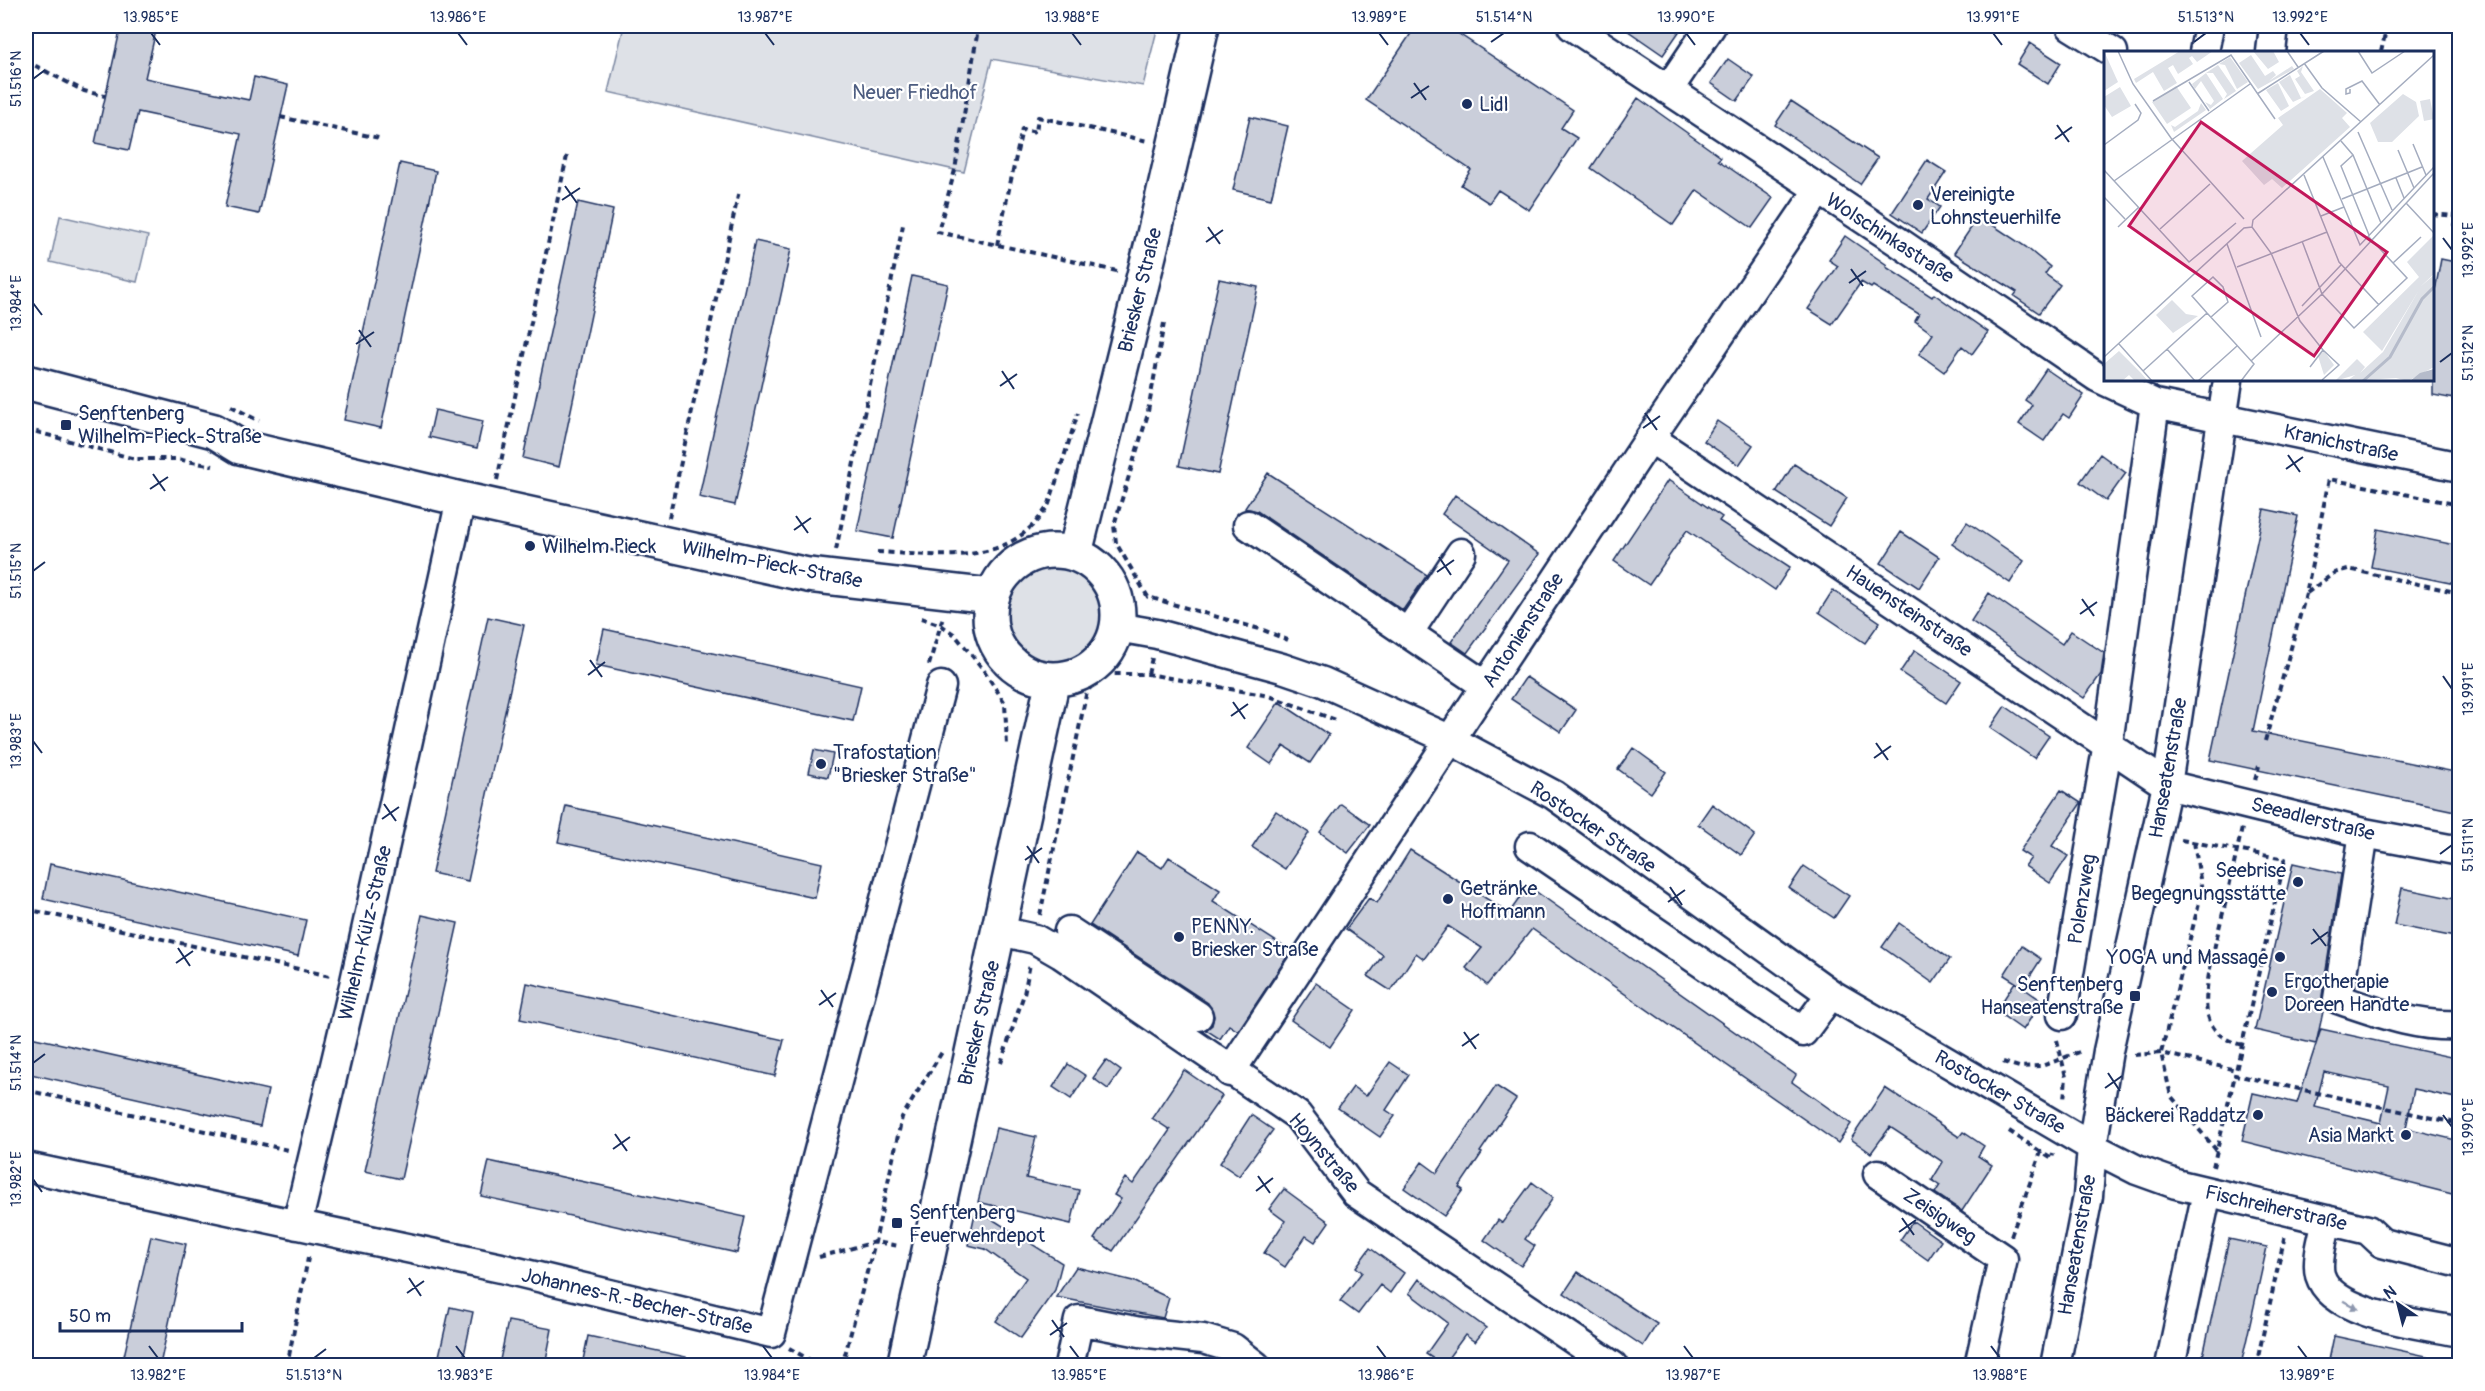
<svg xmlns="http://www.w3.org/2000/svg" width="2485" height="1391" viewBox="0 0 2485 1391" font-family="Pangolin,sans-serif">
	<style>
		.green { fill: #dee1e7; stroke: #7c88a2; stroke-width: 1.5 }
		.building { fill: #caceda; stroke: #1b2f5e; stroke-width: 1.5; fill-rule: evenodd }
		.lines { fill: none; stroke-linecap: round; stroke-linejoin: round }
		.minor-casing { stroke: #1b2f5e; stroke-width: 33 }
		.major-casing { stroke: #1b2f5e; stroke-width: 38 }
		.path { stroke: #1b2f5e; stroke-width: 4; stroke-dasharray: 6 4.5; stroke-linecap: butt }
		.minor { stroke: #fff; stroke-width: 28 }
		.major { stroke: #fff; stroke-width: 33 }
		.oneway { fill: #8d97ae }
		.ticks { fill: none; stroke: #1b2f5e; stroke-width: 2 }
		.poi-dot { fill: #1b2f5e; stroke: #fff; stroke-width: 2 }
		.labels { text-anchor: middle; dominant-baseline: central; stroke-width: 4.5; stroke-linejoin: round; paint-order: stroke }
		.park-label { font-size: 20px; fill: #4c5c80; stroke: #fff }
		.poi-label { font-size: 20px; fill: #1b2f5e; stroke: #fff; text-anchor: start }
		.street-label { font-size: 20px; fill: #1b2f5e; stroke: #fff }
		.inset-river { fill: none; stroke: #b5bbca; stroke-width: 3 }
		.inset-road { fill: none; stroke: #a4acbf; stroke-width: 1.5 }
		.view { fill: #c2185b; fill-opacity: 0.15; stroke: #c2185b; stroke-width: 3 }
		.inset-edge { fill: none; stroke: #1b2f5e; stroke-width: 3 }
		.neatline { fill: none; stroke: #1b2f5e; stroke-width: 2 }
		.ticks-label { font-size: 15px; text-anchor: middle; fill: #1b2f5e }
	</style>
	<rect width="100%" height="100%" fill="#fff"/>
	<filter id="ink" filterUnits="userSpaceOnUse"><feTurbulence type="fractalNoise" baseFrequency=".0167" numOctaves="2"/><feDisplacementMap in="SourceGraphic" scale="12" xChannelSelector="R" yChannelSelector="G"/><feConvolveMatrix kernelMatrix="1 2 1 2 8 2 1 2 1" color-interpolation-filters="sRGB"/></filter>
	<g filter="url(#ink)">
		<path class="green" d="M624,26H1158L1143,86L992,59L964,172L608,92Z
			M60,216L148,236L137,282L50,262Z
			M1001 614a52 52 0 1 1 104 0a52 52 0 1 1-104 0Z"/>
		<path class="building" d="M121,26H157L145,78L249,100L254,77L288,85L259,214L225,207L241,134L138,112L129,150L95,143Z
			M1416,26H1447L1573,110L1561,128L1577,138L1529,210L1498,190L1489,203L1461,185L1471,170L1366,100Z
			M1621,26H1683L1663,55Z
			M2030,43L2061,63L2048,84L2017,64Z
			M1728,59L1754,77L1737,101L1711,83Z
			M1638,98L1721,157L1718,160L1773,198L1752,228L1697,190L1673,225L1591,168Z
			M1791,101L1878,158L1860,184L1775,125Z
			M1250,117L1288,126L1271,199L1233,190Z
			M1927,160L1946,172L1928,199L1940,207L1922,233L1892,213Z
			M400,163L436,171L381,428L344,420Z
			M578,202L613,210L559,467L523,458Z
			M1979,216L2026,247L2050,267L2045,274L2060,285L2039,313L2014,296L2017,292L1954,253Z
			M1845,236L1887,265L1886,267L1932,297L1934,294L1988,332L1972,354L1962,346L1944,372L1919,354L1933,334L1915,321L1919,314L1873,286L1871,288L1861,282L1832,324L1808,309L1838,266L1829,260Z
			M755,241L791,249L735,505L699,497Z
			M2441,259L2460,263V400L2433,395V301Z
			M912,276L948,284L893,538L857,531Z
			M1219,279L1258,287L1218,474L1179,466Z
			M2046,369L2084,395L2069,418L2063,414L2044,441L2019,424L2032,405L2025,400Z
			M435,410L483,421L477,448L429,437Z
			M1717,421L1753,445L1739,465L1704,441Z
			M2100,454L2126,473L2106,501L2080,482Z
			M1794,464L1847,498L1829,526L1776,492Z
			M1268,473L1427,575L1403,610L1257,511L1245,508Z
			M1668,480L1722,517L1719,521L1790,567L1775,590L1687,530L1649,585L1614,561Z
			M1455,495L1539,554L1467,653L1451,642L1508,560L1442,514Z
			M2264,509L2298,516L2253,731L2460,773V812L2210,760Z
			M1967,522L2024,561L2010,583L1952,544Z
			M2378,529L2460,546V585L2371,567Z
			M1901,532L1939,557L1919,588L1881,563Z
			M1833,590L1880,622L1865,643L1819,612Z
			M1989,593L2062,644L2071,631L2104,653L2101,674L2084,698L1971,621Z
			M488,617L524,625L468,881L432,873Z
			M604,629L861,686L853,721L596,665Z
			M1915,650L1961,681L1946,703L1900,672Z
			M1526,677L1576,710L1561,732L1511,699Z
			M1279,702L1329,735L1310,763L1284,746L1271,764L1248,748Z
			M2005,706L2049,736L2034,758L1990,728Z
			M1633,748L1666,772L1651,793L1618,769Z
			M814,750L833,754L828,777L809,773Z
			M2061,790L2081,803L2052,846L2068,856L2050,883L2025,866L2031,858L2020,851Z
			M1341,804L1370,825L1348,853L1320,832Z
			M1712,804L1755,835L1741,855L1698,824Z
			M566,806L822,863L815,898L558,842Z
			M1276,811L1309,833L1285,869L1252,847Z
			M1410,850L1509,913L1528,886L1796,1075L1792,1082L1851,1124L1838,1143L1532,929L1487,985L1466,968L1482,948L1448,926L1424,959L1416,953L1391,991L1368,976L1383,955L1346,929L1369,898L1377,903Z
			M1137,852L1162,868L1169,857L1220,890L1213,901L1291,951L1238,1031L1229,1025L1220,1039L1206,1030L1212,1025L1214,1016L1208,1003L1090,925Z
			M2293,863L2341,874L2322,996L2324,1007L2316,1044L2255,1030Z
			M50,864L306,920L298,956L43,899Z
			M1804,866L1849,896L1834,918L1789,888Z
			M2402,888L2460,900V938L2394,925Z
			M422,915L458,923L401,1179L365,1171Z
			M1899,923L1950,959L1933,983L1882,947Z
			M2022,946L2041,959L2023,987L2004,975Z
			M2015,982L2042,1001L2023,1030L1996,1011Z
			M527,983L784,1040L775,1076L520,1019Z
			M1316,983L1355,1010L1330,1047L1291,1020Z
			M2321,1029L2460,1059V1099L2414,1089L2406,1128L2460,1141V1196L2242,1141L2253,1093L2297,1103ZM2324,1072L2389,1086L2381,1123L2315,1107Z
			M26,1036L268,1090L260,1126L26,1073Z
			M1106,1060L1121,1071L1108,1089L1093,1078Z
			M1390,1062L1409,1075L1386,1110L1395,1116L1380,1137L1338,1108L1353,1087L1366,1096Z
			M1068,1064L1086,1076L1071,1099L1053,1087Z
			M1184,1070L1222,1096L1113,1251L1094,1239L1121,1199L1114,1195L1125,1178L1133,1184L1170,1130L1152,1118Z
			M1496,1086L1516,1099L1480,1152L1482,1153L1459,1187L1463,1190L1444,1216L1404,1188L1422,1162L1437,1173Z
			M1885,1088L1959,1137L1963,1132L1984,1146L1978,1156L1992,1165L1962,1211L1935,1193L1940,1185L1932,1180L1943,1162L1890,1127L1871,1153L1851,1139Z
			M1251,1115L1273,1130L1239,1176L1220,1163Z
			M996,1128L1036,1137L1026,1178L1079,1190L1071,1224L978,1202Z
			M489,1161L745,1217L737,1253L481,1196Z
			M1532,1182L1553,1198L1525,1239L1535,1246L1521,1266L1484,1240L1498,1220L1502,1223Z
			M1284,1189L1329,1222L1315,1242L1306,1236L1285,1267L1264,1253L1285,1221L1269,1209Z
			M976,1209L1062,1263L1055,1290L1021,1338L996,1321L1026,1278L985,1249L968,1245Z
			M1913,1221L1941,1241L1928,1260L1900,1240Z
			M151,1236L186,1244L160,1365H122Z
			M2229,1239L2267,1247L2241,1365H2201Z
			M1370,1248L1404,1273L1390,1293L1380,1285L1358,1314L1340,1301L1362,1272L1356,1267Z
			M1076,1267L1133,1281L1169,1298L1163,1318L1056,1297Z
			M1578,1272L1657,1324L1643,1346L1564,1293Z
			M1419,1279L1486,1328L1475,1342L1465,1335L1443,1365L1426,1354L1448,1323L1409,1293Z
			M450,1307L473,1312L462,1365H437Z
			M508,1321L552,1329L545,1365H499Z
			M588,1336L686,1357L685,1365H582Z
			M2334,1336L2431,1357L2430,1365H2328Z"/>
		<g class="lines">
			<g class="minor-casing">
				<path id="minor" d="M1572,26L1900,243L2097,377L2155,404L2460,467
					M2071,26L2113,52
					M2204,52L2209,26
					M2271,52L2274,26
					M1668,90L1711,26
					M1650,438L2167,785L2364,833L2460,851
					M1248,525L1486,686
					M1117,627L1157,634L1282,668L1323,682L1449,739L1554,795L1831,994L2092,1147L2137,1170L2176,1184L2368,1230L2382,1243L2460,1263
					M1408,633L1461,553
					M2364,833L2338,999C2377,1012 2418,1028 2460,1025
					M1530,846L1803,1032L1831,994
					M1000,931L1035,939L1061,954L1297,1115L1356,1193L1613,1366
					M1069,931L1198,1016
					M2062,1015L2108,743L2155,404
					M1230,1072L1650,438L1818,191
					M26,1167L501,1268L771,1333L941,686
					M1878,1174L2003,1259L1979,1366
					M2327,1220C2324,1235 2316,1259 2320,1275C2332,1316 2423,1324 2460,1332
					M297,1225L355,981L461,499
					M1069,1366L1079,1320L1140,1332L1203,1339L1233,1348L1256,1366
					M2055,1366L2088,1196L2092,1147L2108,1051L2167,785L2228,380
					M2170,1366L2207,1192"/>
			</g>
			<g class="major-casing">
				<path id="major" d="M26,382L214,431L240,447L461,499L808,575L991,596
					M990 615a64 64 0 1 1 128 0a64 64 0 1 1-128 0Z
					M1075,553L1152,243L1202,26
					M904,1366L1053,679"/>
			</g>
			<path class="path" d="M972,26L977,35L955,170L938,232L1117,271
				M2381,52L2387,26
				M26,61L84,91L105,96
				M280,117L379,138
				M2460,210L2454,225L2460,242
				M2432,214L2456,216
				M997,245L1022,129L1036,132L1038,117L1148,141
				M1164,323L1147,417L1114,525L1116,543L1148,597L1263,630L1288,640
				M231,406L259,421
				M26,429L135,459H177L213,466
				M497,480L567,156
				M669,518L739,191
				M836,550L903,225
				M877,552C942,555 1010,569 1049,504L1078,413
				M2307,593L2334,573L2348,569L2460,593
				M921,618L941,625L955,635L983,669L1005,703L1007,746
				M929,665L943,617
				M1148,674L1152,658
				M2265,741L2306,594L2329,479L2460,505
				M26,764H27
				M2255,780L2259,766
				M2181,840L2285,859L2235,1075L2460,1124
				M2194,842L2202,891L2161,1053L2171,1096L2217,1151
				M2202,892L2227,896C2221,924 2200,991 2208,1016C2213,1033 2226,1041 2242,1045
				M2227,896L2242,828
				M26,909L330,976
				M1040,915L1086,695L1091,686L1108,674H1148L1269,696L1339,721
				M2057,1040L2066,1077L2064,1100
				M2134,1055L2161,1053L2236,1070
				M2003,1062L2019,1067L2042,1066L2082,1051
				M1001,1063L1024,994L1030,964
				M26,1090L288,1150
				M2009,1131L2041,1152
				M2213,1167L2235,1075
				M2011,1236L2041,1152L2052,1159L2053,1154
				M819,1257L875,1242L899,1246
				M789,1348L820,1366
				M287,1366L309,1253
				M842,1366L875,1242L902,1117L942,1052
				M2256,1366L2285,1235"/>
			<use href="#minor" class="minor"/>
			<use href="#major" class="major"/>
		</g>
		<defs><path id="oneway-solid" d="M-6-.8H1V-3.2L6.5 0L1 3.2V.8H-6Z" transform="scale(1.5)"/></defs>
		<use class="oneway" href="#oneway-solid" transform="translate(2351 1305) rotate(28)"/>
	</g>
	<path class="ticks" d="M151,33L160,45M458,33L467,45M765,33L774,45M1072,33L1081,45M1379,33L1388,45M1686,33L1695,45M1993,33L2002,45M2300,33L2309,45M1491,42L1504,33M2194,42L2206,33M33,79L45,70M1414,83L1426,100M1411,98L1429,86M2057,125L2069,142M2055,139L2072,127M565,186L577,203M562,200L580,188M1208,227L1220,244M2443,238L2452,250M1206,242L1223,230M1851,269L1863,286M1849,283L1866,271M33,303L42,315M359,330L371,347M356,344L374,332M2440,362L2452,353M1002,371L1014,389M1000,386L1017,374M1645,413L1657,430M1643,428L1660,416M2288,455L2300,472M2286,469L2303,457M153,474L165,491M150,489L168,477M796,516L808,533M794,530L811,518M1439,557L1451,575M33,571L45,562M1437,572L1454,560M2082,599L2094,616M2080,614L2097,602M590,660L602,677M588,675L605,662M2443,676L2452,689M1233,702L1245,719M1231,716L1248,704M33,741L42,753M1876,743L1888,760M1874,758L1891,746M384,804L396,821M382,819L399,807M1027,846L1039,863M2440,854L2452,845M1025,860L1042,848M1670,887L1682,905M1668,902L1685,890M2313,929L2326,946M2311,944L2328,932M178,948L190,966M176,963L193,951M821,990L833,1007M819,1005L836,993M1464,1032L1476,1049M1462,1046L1479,1034M33,1063L45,1054M2108,1073L2120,1091M2105,1088L2122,1076M2443,1115L2452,1127M615,1134L627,1151M613,1149L630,1137M1258,1176L1270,1193M33,1179L42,1192M1256,1191L1273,1178M1902,1218L1914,1235M1899,1232L1916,1220M409,1278L421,1296M407,1293L424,1281M1052,1320L1064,1337M1050,1335L1067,1323M149,1346L158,1358M456,1346L465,1358M763,1346L772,1358M1070,1346L1079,1358M1377,1346L1386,1358M1684,1346L1693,1358M1991,1346L2000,1358M2298,1346L2307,1358M314,1358L326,1349"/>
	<g class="poi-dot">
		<circle cx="1467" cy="104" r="6"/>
		<circle cx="1918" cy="205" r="6"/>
		<rect x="60" y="419" width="12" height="12" rx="3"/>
		<circle cx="530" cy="546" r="6"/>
		<circle cx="821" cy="764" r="6"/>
		<circle cx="2298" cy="882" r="6"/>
		<circle cx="1448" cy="899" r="6"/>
		<circle cx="1179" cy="937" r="6"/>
		<circle cx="2280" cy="957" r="6"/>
		<circle cx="2272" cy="992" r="6"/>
		<rect x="2129" y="990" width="12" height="12" rx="3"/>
		<circle cx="2258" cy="1115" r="6"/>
		<circle cx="2406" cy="1135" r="6"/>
		<rect x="891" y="1217" width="12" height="12" rx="3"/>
	</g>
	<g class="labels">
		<g class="park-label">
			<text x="915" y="92">Neuer Friedhof</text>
		</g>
		<g class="poi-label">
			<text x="1479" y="104">Lidl</text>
			<text x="1930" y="194">Vereinigte<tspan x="1930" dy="23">Lohnsteuerhilfe</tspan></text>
			<text x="78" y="413">Senftenberg<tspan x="78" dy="23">Wilhelm-Pieck-Straße</tspan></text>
			<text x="542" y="546">Wilhelm Pieck</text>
			<text x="833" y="752">Trafostation<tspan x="833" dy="23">"Briesker Straße"</tspan></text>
			<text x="2286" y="870" text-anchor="end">Seebrise<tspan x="2286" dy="23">Begegnungsstätte</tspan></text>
			<text x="1460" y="888">Getränke<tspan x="1460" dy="23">Hoffmann</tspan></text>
			<text x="1191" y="926">PENNY.<tspan x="1191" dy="23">Briesker Straße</tspan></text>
			<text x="2268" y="957" text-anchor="end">YOGA und Massage</text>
			<text x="2284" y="981">Ergotherapie<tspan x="2284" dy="23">Doreen Handte</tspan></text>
			<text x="2123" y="984" text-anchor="end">Senftenberg<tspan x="2123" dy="23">Hanseatenstraße</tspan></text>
			<text x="2246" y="1115" text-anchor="end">Bäckerei Raddatz</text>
			<text x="2394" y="1135" text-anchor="end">Asia Markt</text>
			<text x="909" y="1212">Senftenberg<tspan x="909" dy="23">Feuerwehrdepot</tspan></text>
		</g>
		<g class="street-label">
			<text transform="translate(1890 238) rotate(33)">Wolschinkastraße</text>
			<text transform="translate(1140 290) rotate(-76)">Briesker Straße</text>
			<text transform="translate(2341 443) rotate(12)">Kranichstraße</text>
			<text transform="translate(772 564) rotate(11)">Wilhelm-Pieck-Straße</text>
			<text transform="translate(1909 611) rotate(34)">Hauensteinstraße</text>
			<text transform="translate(1523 630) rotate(-57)">Antonienstraße</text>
			<text transform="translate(2168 768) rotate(-80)">Hanseatenstraße</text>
			<text transform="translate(2313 819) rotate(14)">Seeadlerstraße</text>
			<text transform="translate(1593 827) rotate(34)">Rostocker Straße</text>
			<text transform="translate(2082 899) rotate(-81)">Polenzweg</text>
			<text transform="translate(365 933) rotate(-77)">Wilhelm-Külz-Straße</text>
			<text transform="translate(979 1023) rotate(-77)">Briesker Straße</text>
			<text transform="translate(2000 1092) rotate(30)">Rostocker Straße</text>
			<text transform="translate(1324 1153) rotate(50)">Hoynstraße</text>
			<text transform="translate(2276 1208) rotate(13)">Fischreiherstraße</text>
			<text transform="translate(1940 1216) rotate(34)">Zeisigweg</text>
			<text transform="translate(2077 1245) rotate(-80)">Hanseatenstraße</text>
			<text transform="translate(637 1301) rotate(13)">Johannes-R.-Becher-Straße</text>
		</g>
	</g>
	<g transform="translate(2104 51)">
		<rect width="330" height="330" fill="#fff"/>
		<path d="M0,0L14,31L0,40ZM76,0H109L93,11L88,5L85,7L89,13L74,23L69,14L64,17L73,32L60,40L49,21L32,32L30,28ZM149,0H169L175,11L164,18ZM147,4L161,25L169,20L172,24L165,30L188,15L190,18L154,38L135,12ZM126,6L144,31L133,38L121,14L115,13ZM114,14L132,40L120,48L123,43L109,22H102ZM199,15L197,21L210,40L201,43L191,28L196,25L193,20ZM102,22L119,48L106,58L101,51L107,54L110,50L97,30L91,38L88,33ZM186,24L197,47L202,45L189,51L175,31ZM174,32L185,55L177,60L162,39ZM72,35L87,57L63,73L48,51ZM16,36L27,55L8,66L0,54V46ZM216,38L243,62L238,67L246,76L178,137L168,128L160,134L138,110L179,74L174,67ZM299,43L312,51L315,65L288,91H274L266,72ZM326,48L330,68L320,70L316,50ZM97,52L102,59L70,81L67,74L71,76L94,60ZM329,185L330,223L316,236L330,224V316L304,330L292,327L243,330L251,324L231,330L253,308L261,316L256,322L279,301L315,239L278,300L259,281L315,226L303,211ZM68,249L82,263L94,265L69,282L52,264ZM15,300L37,322L44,330H31L25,324L18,330H0V313ZM220,300L230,314L220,324L214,305Z" fill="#dee1e7"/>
		<path d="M330,318V330H306L316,322Z" fill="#b5bbca"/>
		<path class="inset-river" d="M259,330L286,306L318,248L330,236"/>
		<path class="inset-road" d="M14,0L29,33L67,87L140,168M183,0L194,16M254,0L268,22L301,0M200,12L218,37L257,71M85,31L105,60M246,38V42L242,43V38L258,30L276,54M153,43L220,0M49,50L127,4L171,68M254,81L288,159M237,90L249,104L277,172M309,93L322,124M0,94L34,69L37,62L31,53M294,99L310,137M249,104L237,115L265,184M219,106L256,194L330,116M0,119L85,211L132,172M200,124L235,211L275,254M292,127L300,147M10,130L146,33M0,146L21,168M238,148L318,116M302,152L330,182M217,165L240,156M14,176L35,156M148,176L167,202L196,270L219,299L206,316M56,178L106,133M198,190L218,243L250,277L303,227L264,185M123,193L157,286M289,212L317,186M133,216L223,181M198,255L237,214M107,266L124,251L119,236L109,226L88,245L103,262L129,290L150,313L137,330M15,293L48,330M63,298L91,330M0,306L140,177L148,176L149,169L330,4M147,310L218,243L330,122M39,320L103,262M218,329L235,314L219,299M94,330L133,295"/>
		<path class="view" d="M97,71L283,201L210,305L25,175Z"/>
		<rect width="330" height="330" class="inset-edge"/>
	</g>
	<rect width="2485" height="1391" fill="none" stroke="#fff" stroke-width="66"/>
	<g transform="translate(2398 1304) rotate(325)" stroke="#ffffff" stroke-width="4.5" paint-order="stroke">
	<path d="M0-4.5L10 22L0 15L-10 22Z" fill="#1b2f5e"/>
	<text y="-9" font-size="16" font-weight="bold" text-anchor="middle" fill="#1b2f5e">N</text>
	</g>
	<path d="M60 1322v9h182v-9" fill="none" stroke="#1b2f5e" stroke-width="3"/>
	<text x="69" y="1322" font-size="18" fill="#1b2f5e" stroke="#ffffff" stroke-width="4.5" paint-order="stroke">50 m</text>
	<rect x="33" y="33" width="2419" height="1325" class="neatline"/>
	<g class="ticks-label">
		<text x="151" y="22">13.985°E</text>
		<text x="458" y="22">13.986°E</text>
		<text x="765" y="22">13.987°E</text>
		<text x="1072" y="22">13.988°E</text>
		<text x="1379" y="22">13.989°E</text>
		<text x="1504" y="22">51.514°N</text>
		<text x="1686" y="22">13.990°E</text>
		<text x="1993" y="22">13.991°E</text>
		<text x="2206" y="22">51.513°N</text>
		<text x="2300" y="22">13.992°E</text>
		<text transform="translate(16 79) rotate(-90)" y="5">51.516°N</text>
		<text transform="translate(2468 250) rotate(-90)" y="5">13.992°E</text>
		<text transform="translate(16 303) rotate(-90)" y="5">13.984°E</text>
		<text transform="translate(2468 353) rotate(-90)" y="5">51.512°N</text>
		<text transform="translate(16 571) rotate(-90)" y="5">51.515°N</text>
		<text transform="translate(2468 689) rotate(-90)" y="5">13.991°E</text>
		<text transform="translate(16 741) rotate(-90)" y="5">13.983°E</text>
		<text transform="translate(2468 845) rotate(-90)" y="5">51.511°N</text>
		<text transform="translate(16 1063) rotate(-90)" y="5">51.514°N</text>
		<text transform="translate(2468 1127) rotate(-90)" y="5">13.990°E</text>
		<text transform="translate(16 1179) rotate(-90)" y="5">13.982°E</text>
		<text x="158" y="1380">13.982°E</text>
		<text x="314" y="1380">51.513°N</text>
		<text x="465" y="1380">13.983°E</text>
		<text x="772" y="1380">13.984°E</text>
		<text x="1079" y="1380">13.985°E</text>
		<text x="1386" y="1380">13.986°E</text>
		<text x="1693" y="1380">13.987°E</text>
		<text x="2000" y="1380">13.988°E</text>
		<text x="2307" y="1380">13.989°E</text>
	</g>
</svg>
